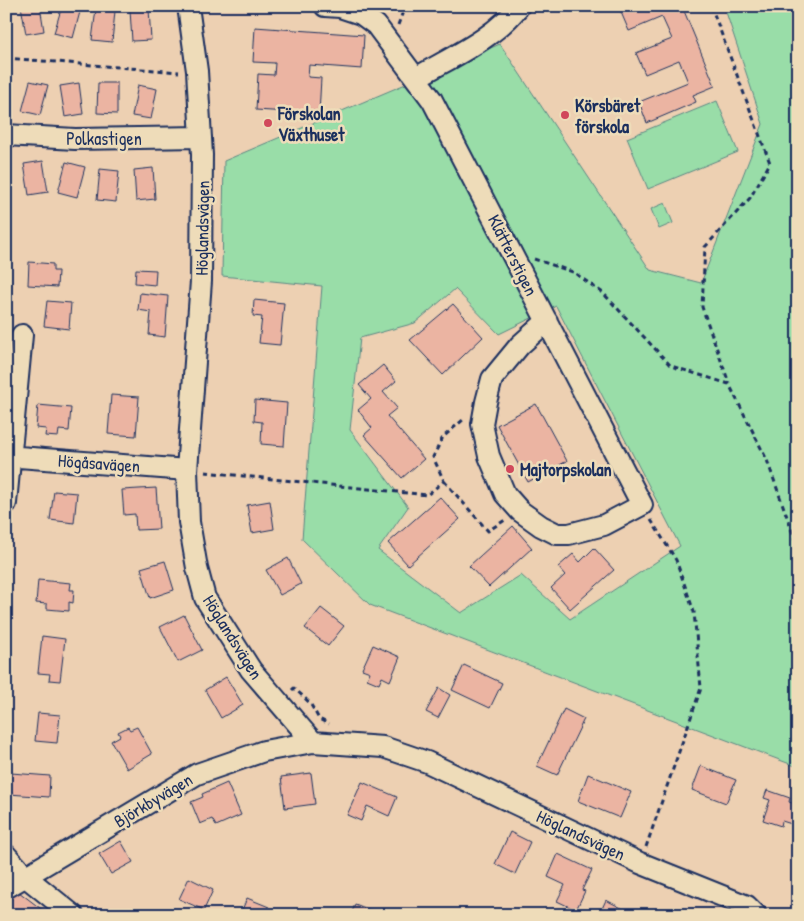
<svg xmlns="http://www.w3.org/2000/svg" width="804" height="921" viewBox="0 0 804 921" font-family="'Patrick Hand',sans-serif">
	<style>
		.green { fill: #99dda8; stroke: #5a8683; fill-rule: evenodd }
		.building { fill: #ebb4a2; stroke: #1b2f5e }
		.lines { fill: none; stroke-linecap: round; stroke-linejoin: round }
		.minor-casing { stroke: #1b2f5e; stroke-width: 24 }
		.path { stroke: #1b2f5e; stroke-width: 3; stroke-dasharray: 5 4; stroke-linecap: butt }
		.minor { stroke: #eedcb9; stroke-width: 20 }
		.poi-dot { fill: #d1495b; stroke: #eedcb9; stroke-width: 2 }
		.labels { text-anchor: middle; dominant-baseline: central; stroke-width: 5; stroke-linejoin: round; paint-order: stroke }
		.poi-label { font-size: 18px; font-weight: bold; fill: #1b2f5e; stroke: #eedcb9; text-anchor: start }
		.street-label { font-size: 18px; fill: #1b2f5e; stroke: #eedcb9 }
	</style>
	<rect width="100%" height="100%" fill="#edd0b2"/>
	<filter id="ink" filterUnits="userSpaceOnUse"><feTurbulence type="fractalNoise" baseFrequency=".02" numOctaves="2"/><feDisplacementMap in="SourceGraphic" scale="10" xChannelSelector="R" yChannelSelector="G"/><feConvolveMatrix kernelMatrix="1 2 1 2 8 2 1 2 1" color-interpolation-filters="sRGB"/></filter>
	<g filter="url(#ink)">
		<path class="green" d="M724,6H798V767L370,605L302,539L322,286L222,276L224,161L500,44L650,270L701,283L763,124ZM455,289L499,334L556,306L680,546L570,619L521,575L461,613L378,550L408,507L350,430L360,338L415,323Z
			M717,101L738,152L648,189L627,138Z
			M665,203L673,223L659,229L651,209Z"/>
		<path class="building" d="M21,6H40L44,31L26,34Z
			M62,6L81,8L73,38L54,33Z
			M629,6H682L715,86L693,95L696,102L647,123L639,102L688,82L679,60L645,74L636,53L672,39L662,17L629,31L620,10Z
			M96,9L115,11L112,42L92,40Z
			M149,9L151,40L132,41L130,10Z
			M255,27L364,35L362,69L309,65L308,77L321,78L319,114L256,110L258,74L274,75L275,63L253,62Z
			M6,75H11L7,106H6Z
			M30,81L48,85L40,115L22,111Z
			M79,83L83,114L65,117L60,86Z
			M98,83H117V114L97,113Z
			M138,85L157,89L151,119L132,116Z
			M43,161L48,192L29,195L24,164Z
			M66,162L85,167L77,197L58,192Z
			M6,166H9V197H6Z
			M153,168L155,199L136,201L134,170Z
			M100,169L119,171L116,202L97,200Z
			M29,262L53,264V271H58L57,287L28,285Z
			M136,269L156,270L155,285L135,283Z
			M140,293L168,296L165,337L149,335L151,312L138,310Z
			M254,300L284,303L280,345L259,343L262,317L253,316Z
			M47,301L71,303L69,329L44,326Z
			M453,304L483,337L443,375L410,340Z
			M383,365L396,381L383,392L397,408L387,416L424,459L402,478L364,435L372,428L358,410L371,399L359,385Z
			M111,395L139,397L136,436L108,434Z
			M255,400L287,403L284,446L261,444L262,422L254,421Z
			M536,404L567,461L528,482L497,425Z
			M38,405L71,408L69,431L59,430L58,437L45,436L46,429L36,428Z
			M156,488L159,529L136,530L135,514L124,515L122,490Z
			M54,491L77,493L74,523L50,520Z
			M440,497L460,519L408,565L388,543Z
			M270,501L274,529L252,533L247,505Z
			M513,526L532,548L489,587L469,566Z
			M594,548L614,570L570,609L551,588L565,575L558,567L573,554L580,562Z
			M288,558L301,584L280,595L266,570Z
			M165,561L174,590L150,598L141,568Z
			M38,580L71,583L70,590H74L73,603L69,602V611L47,609V604L36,603Z
			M321,608L344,626L328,646L305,628Z
			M184,615L202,650L178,662L160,627Z
			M42,636L65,639L60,681L49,680L50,674L38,673Z
			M373,645L400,657L390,681L382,677L379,684L367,679L370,672L362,669Z
			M464,665L502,683L490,708L452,690Z
			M226,677L243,705L221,718L205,690Z
			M439,688L450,695L438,718L426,712Z
			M564,709L584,719L557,775L537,766Z
			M38,713L60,715L57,743L35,741Z
			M128,727L130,730L137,727L152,754L127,769L111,741L120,736L118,732Z
			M701,766L736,780L726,803L692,790Z
			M11,773L50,776L49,797L9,794Z
			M311,773L315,804L285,808L281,777Z
			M588,774L631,792L620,818L578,801Z
			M362,782L397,797L389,816L367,806L361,821L347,815Z
			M227,783L241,815L216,826L212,819L200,824L191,802L203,797L202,794Z
			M767,790L790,798L789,802L798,805V826L782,821L781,826L763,820L770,800L764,798Z
			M510,832L530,842L515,874L495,864Z
			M121,841L133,862L111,874L99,854Z
			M558,854L592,870L582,890L585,891L576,910L557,901L565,885L548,877Z
			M189,878L213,890L204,910L179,899Z
			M19,892L49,915H6V900Z
			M247,898L269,907L266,915H240Z
			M606,900L635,915H599Z
			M355,904L373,911L371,915H351Z"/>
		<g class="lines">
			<g class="minor-casing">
				<path id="minor" d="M188,6L197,71L202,155L201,281L187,470L189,522L197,568L205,598L251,670L313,742
					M325,6L340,7L361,14L376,25L432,100L642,505L604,525L569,534H557L541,526L520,511L505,494L489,456L482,424L486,402L492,379L520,345L547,321
					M416,78C451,57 494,39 519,6
					M6,135L75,139L201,137
					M6,456L187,470
					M6,503L22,335
					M6,855L26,877L73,915
					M6,888L197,774L264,751L313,742L383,747L427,762L640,863L747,906L756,915"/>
			</g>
			<path class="path" d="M711,6L770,163L750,198L705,247L702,307L729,383
				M398,25L405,6
				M6,58L179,72
				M534,259L573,272L603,293L671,366L729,384L767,460L798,548
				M205,472L427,495L444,481L433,457L443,437L464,419
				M444,481L488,531L505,520
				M292,690L294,688L310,703L319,719L329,724
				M646,847L701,688L694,612L676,560L651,520"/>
			<use href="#minor" class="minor"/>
		</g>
	</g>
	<g class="poi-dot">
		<circle cx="565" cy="115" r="5"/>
		<circle cx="268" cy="123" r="5"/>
		<circle cx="510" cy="469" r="5"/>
	</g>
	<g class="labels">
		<g class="poi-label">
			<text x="575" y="105">Körsbäret<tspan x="575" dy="21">förskola</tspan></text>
			<text x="278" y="113">Förskolan<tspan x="278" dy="21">Växthuset</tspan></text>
			<text x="520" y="469">Majtorpskolan</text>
		</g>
		<g class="street-label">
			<text x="104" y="138">Polkastigen</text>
			<text transform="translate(202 228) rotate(-89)">Höglandsvägen</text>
			<text transform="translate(513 255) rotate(63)">Klätterstigen</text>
			<text transform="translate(99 463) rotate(4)">Högåsavägen</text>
			<text transform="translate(233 637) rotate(58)">Höglandsvägen</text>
			<text transform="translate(153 800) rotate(-31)">Björkbyvägen</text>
			<text transform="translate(581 835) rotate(25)">Höglandsvägen</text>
		</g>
	</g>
	<rect width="804" height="921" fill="none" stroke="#eedcb9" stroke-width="25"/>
	<rect x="12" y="12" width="779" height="896" fill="none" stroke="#1b2f5e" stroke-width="2" filter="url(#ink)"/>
</svg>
